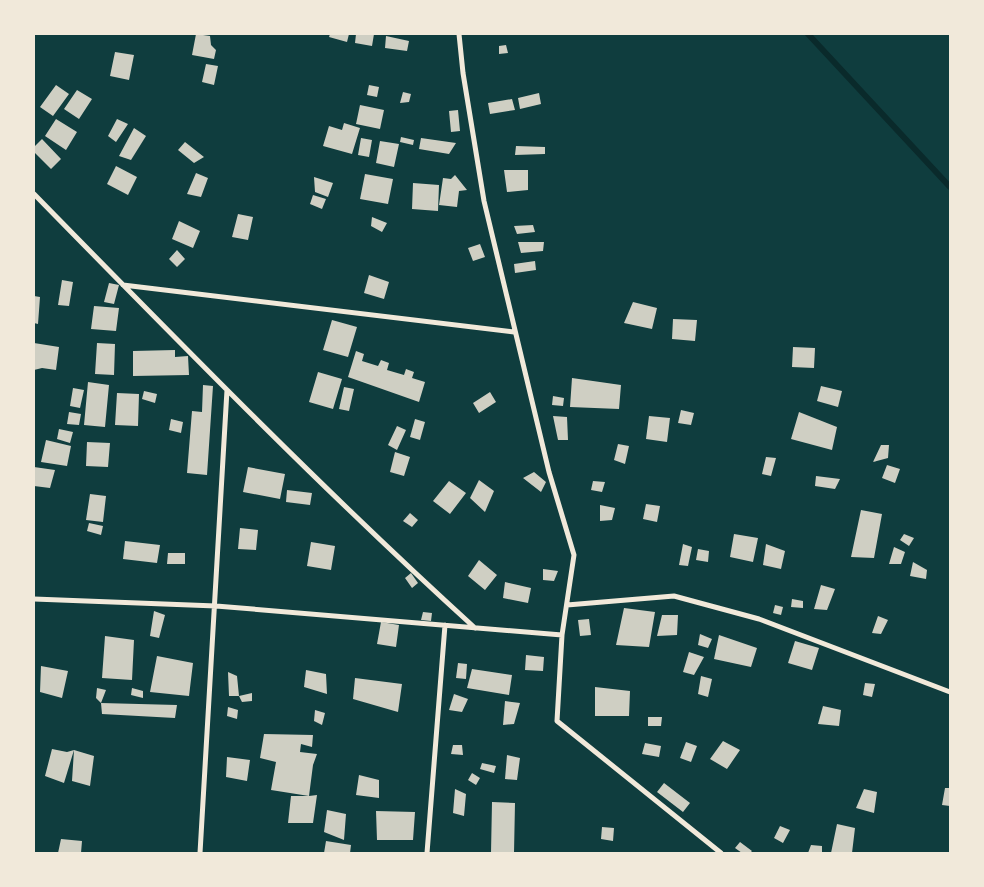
<svg xmlns="http://www.w3.org/2000/svg" width="984" height="887" viewBox="0 0 984 887" font-family="Inter,sans-serif">
	<style>
		.lines { fill: none; stroke-linecap: round; stroke-linejoin: round }
		.stream { stroke: #0a2a2b; stroke-width: 6 }
		.building { fill: #cfcfc3 }
		.minor { stroke: #f1e9da; stroke-width: 5 }
	</style>
	<rect width="100%" height="100%" fill="#0f3d3e"/>
	<g class="lines">
		<path class="stream" d="M808,34L950,187"/>
	</g>
	<path class="building" d="M196,34L210,36L211,45L216,50L214,59L192,55Z
		M330,34H349L347,42L329,37Z
		M356,34H374L372,46L355,43Z
		M386,36L409,41L407,51L385,48Z
		M506,45L508,53L499,54V46Z
		M115,52L134,55L129,80L110,76Z
		M206,64L218,66L214,85L202,82Z
		M56,85L69,94L53,116L40,107Z
		M369,85L379,87L377,97L367,95Z
		M77,90L92,99L79,119L64,109Z
		M403,92L411,94L409,102L400,103Z
		M539,93L541,104L520,109L518,98Z
		M512,99L515,110L490,114L488,103Z
		M360,105L384,110L380,129L356,124Z
		M458,110L460,131L451,132L449,111Z
		M56,119L77,132L66,150L45,136Z
		M117,119L128,124L116,142L108,136Z
		M344,123L360,128L352,154L323,146L329,126L342,130Z
		M134,128L146,136L131,160L119,156Z
		M401,137L414,140L413,145L400,142Z
		M361,138L372,140L369,157L358,155Z
		M421,138L456,143L449,154L419,149Z
		M42,139L61,159L51,169L34,152V147Z
		M380,141L399,144L394,167L376,163Z
		M185,142L204,157L194,163L178,150Z
		M516,146L545,147V154L515,155Z
		M116,166L137,177L128,195L107,184Z
		M504,170H528V190L507,192Z
		M196,173L208,178L201,197L187,194Z
		M365,174L393,179L388,204L360,199Z
		M455,175L467,190L459,191L457,207L439,205L443,178L451,179Z
		M314,177L333,183L328,197L315,192Z
		M413,183L439,185L438,211L412,209Z
		M313,195L326,199L322,209L310,204Z
		M238,214L253,217L248,240L232,237Z
		M372,217L387,223L382,232L371,226Z
		M179,221L200,231L193,248L172,239Z
		M533,225L535,232L517,234L514,226Z
		M518,242H544L543,251L521,253Z
		M480,244L485,257L473,261L468,248Z
		M177,250L185,259L177,267L169,259Z
		M535,261L536,270L515,273L514,264Z
		M369,275L389,282L384,299L364,293Z
		M62,280L73,282L69,306L58,305Z
		M109,283L119,285L114,304L104,302Z
		M34,296L40,297L38,324L34,323Z
		M633,302L657,308L652,329L624,323Z
		M94,306L119,308L116,331L91,329Z
		M673,319L697,320L695,341L672,339Z
		M332,320L357,327L348,357L323,350Z
		M34,343L59,347L56,370L42,368L34,370Z
		M97,343L115,344L114,375L95,374Z
		M793,347L815,348L814,368L792,367Z
		M175,350V357L188,356L189,375L133,376V351Z
		M356,351L364,354L362,361L378,366L381,360L389,363L387,370L404,375L406,369L414,372L412,378L425,382L419,402L348,377Z
		M318,372L342,379L333,409L309,402Z
		M572,378L621,385L619,409L570,407Z
		M88,382L109,385L105,427L84,425Z
		M203,385L213,386L207,475L187,473L192,411L202,412Z
		M821,386L842,391L838,407L817,401Z
		M344,387L354,389L349,411L339,409Z
		M73,388L84,390L80,408L70,406Z
		M144,391L157,394L155,403L142,399Z
		M490,392L496,402L479,413L473,403Z
		M117,393L139,394L138,426L115,425Z
		M553,396L564,398L563,406L552,405Z
		M681,410L694,413L691,425L678,423Z
		M69,412L81,414L79,425L67,424Z
		M799,412L837,427L832,450L791,439Z
		M553,416L567,417L568,440H558Z
		M649,416L670,418L667,442L646,439Z
		M171,419L183,422L181,433L169,430Z
		M415,419L425,422L420,440L410,437Z
		M397,426L406,430L397,450L388,445Z
		M59,429L73,432L70,443L57,439Z
		M46,440L71,446L67,466L41,462Z
		M87,442L110,443L108,467L86,466Z
		M618,444L629,446L625,464L614,460Z
		M881,445H889L888,458L873,462Z
		M395,452L410,457L404,476L390,472Z
		M766,457L776,458L771,476L762,474Z
		M887,465L900,469L895,483L882,478Z
		M34,467L55,470L50,488L34,486Z
		M248,467L285,474L280,499L243,492Z
		M534,472L546,482L541,492L523,478Z
		M816,476L840,479L835,489L815,486Z
		M479,480L494,491L485,512L470,498Z
		M449,481L466,493L450,514L433,501Z
		M593,481L605,482L602,492L591,490Z
		M287,490L312,493L310,505L286,502Z
		M90,494L106,496L103,522L86,520Z
		M646,504L660,506L657,522L643,519Z
		M600,505L615,508L612,520L600,521Z
		M861,510L882,514L874,558L851,557Z
		M410,513L418,520L412,527L403,521Z
		M89,523L103,526L101,535L87,531Z
		M240,528L258,530L256,550L238,549Z
		M734,534L758,538L753,562L730,557Z
		M904,534L914,538L909,546L900,540Z
		M125,541L160,545L157,563L123,559Z
		M311,542L335,546L331,570L307,566Z
		M683,544L692,547L688,566L679,565Z
		M766,544L785,551L781,569L763,565Z
		M894,547L905,552L901,564H889Z
		M698,549L709,551L708,562L696,560Z
		M168,553H185V564H167Z
		M479,560L497,575L485,590L468,576Z
		M913,562L927,570L926,579L910,576Z
		M543,569L558,571L554,581L543,580Z
		M411,573L418,583L412,588L405,578Z
		M505,582L531,588L528,603L503,598Z
		M821,585L835,589L827,610L814,609Z
		M792,599L803,601V608L791,607Z
		M775,605L783,607L781,615L773,613Z
		M624,608L655,612L649,647L616,645Z
		M154,611L165,615L159,638L150,636Z
		M423,612L432,613L431,621L421,620Z
		M662,615H678L677,635L657,636Z
		M878,616L888,620L881,634L872,633Z
		M589,619L591,635L580,636L578,620Z
		M381,622L399,625L396,647L377,644Z
		M700,634L712,639L708,648L698,645Z
		M719,635L757,648L751,667L714,659Z
		M105,636L134,640L132,680L102,678Z
		M795,641L819,648L812,670L788,663Z
		M689,652L704,657L694,675L683,672Z
		M526,655L544,657L543,671L525,670Z
		M157,656L193,663L189,696L150,692Z
		M458,663L467,664L466,679L456,678Z
		M41,666L68,671L62,698L40,692Z
		M472,669L512,675L509,695L467,688Z
		M306,670L326,674L327,694L304,687Z
		M228,672L237,676L239,696H229Z
		M701,676L712,679L708,697L698,694Z
		M355,678L402,684L398,712L353,699Z
		M865,683L875,684L872,697L863,695Z
		M595,687L630,691L629,716H595Z
		M97,688L106,690L101,703L177,705L175,718L102,714L101,703L96,698Z
		M132,688L143,691V698L131,695Z
		M252,693V701L242,702L239,696Z
		M454,694L468,699L462,712L449,710Z
		M505,701L520,703L514,724L503,725Z
		M823,706L841,710L839,726L818,724Z
		M228,707L238,710L237,719L227,716Z
		M315,710L325,713L322,725L314,721Z
		M648,717H662L661,726H648Z
		M264,734L313,735L312,747L301,744L300,752L317,754L313,765L309,796L317,795L313,823H288L291,796H309L271,790L276,762L260,758Z
		M723,741L740,750L727,769L710,759Z
		M686,742L697,746L691,762L680,758Z
		M645,743L661,746L659,757L642,754Z
		M453,745H462L463,755L451,754Z
		M52,749L67,752L74,750L64,783L45,776Z
		M74,750L94,756L90,786L72,781Z
		M507,755L520,758L517,780L505,779Z
		M227,757L250,760L247,781L226,777Z
		M482,763L496,766L494,773L480,769Z
		M472,773L480,778L476,785L468,780Z
		M359,775L379,780V798L356,795Z
		M664,783L690,803L683,812L657,792Z
		M945,788H950V806L942,805Z
		M455,789L466,794L464,816L453,813Z
		M864,789L877,792L874,813L856,808Z
		M492,802L515,803L514,853H491Z
		M327,810L346,814L344,840L324,832Z
		M376,811L415,812L413,840H377Z
		M837,824L855,828L852,853H831Z
		M780,826L790,830L783,843L774,838Z
		M602,827L614,828L613,841L601,839Z
		M61,839L82,841L81,853H58Z
		M326,841L351,845L350,853H324Z
		M740,842L752,851L750,853H742L735,848Z
		M811,845L822,846V853H808Z"/>
	<g class="lines">
		<path class="minor" d="M459,34L463,73L484,201L549,472L574,555L562,635L557,721L721,853
			M34,194C178,341 322,489 475,628
			M123,285L514,332
			M34,599L216,606L562,635
			M567,605L674,596L759,619L950,692
			M200,853L227,390
			M427,853L445,625"/>
	</g>
	<rect width="984" height="887" fill="none" stroke="#f1e9da" stroke-width="70"/>
</svg>
